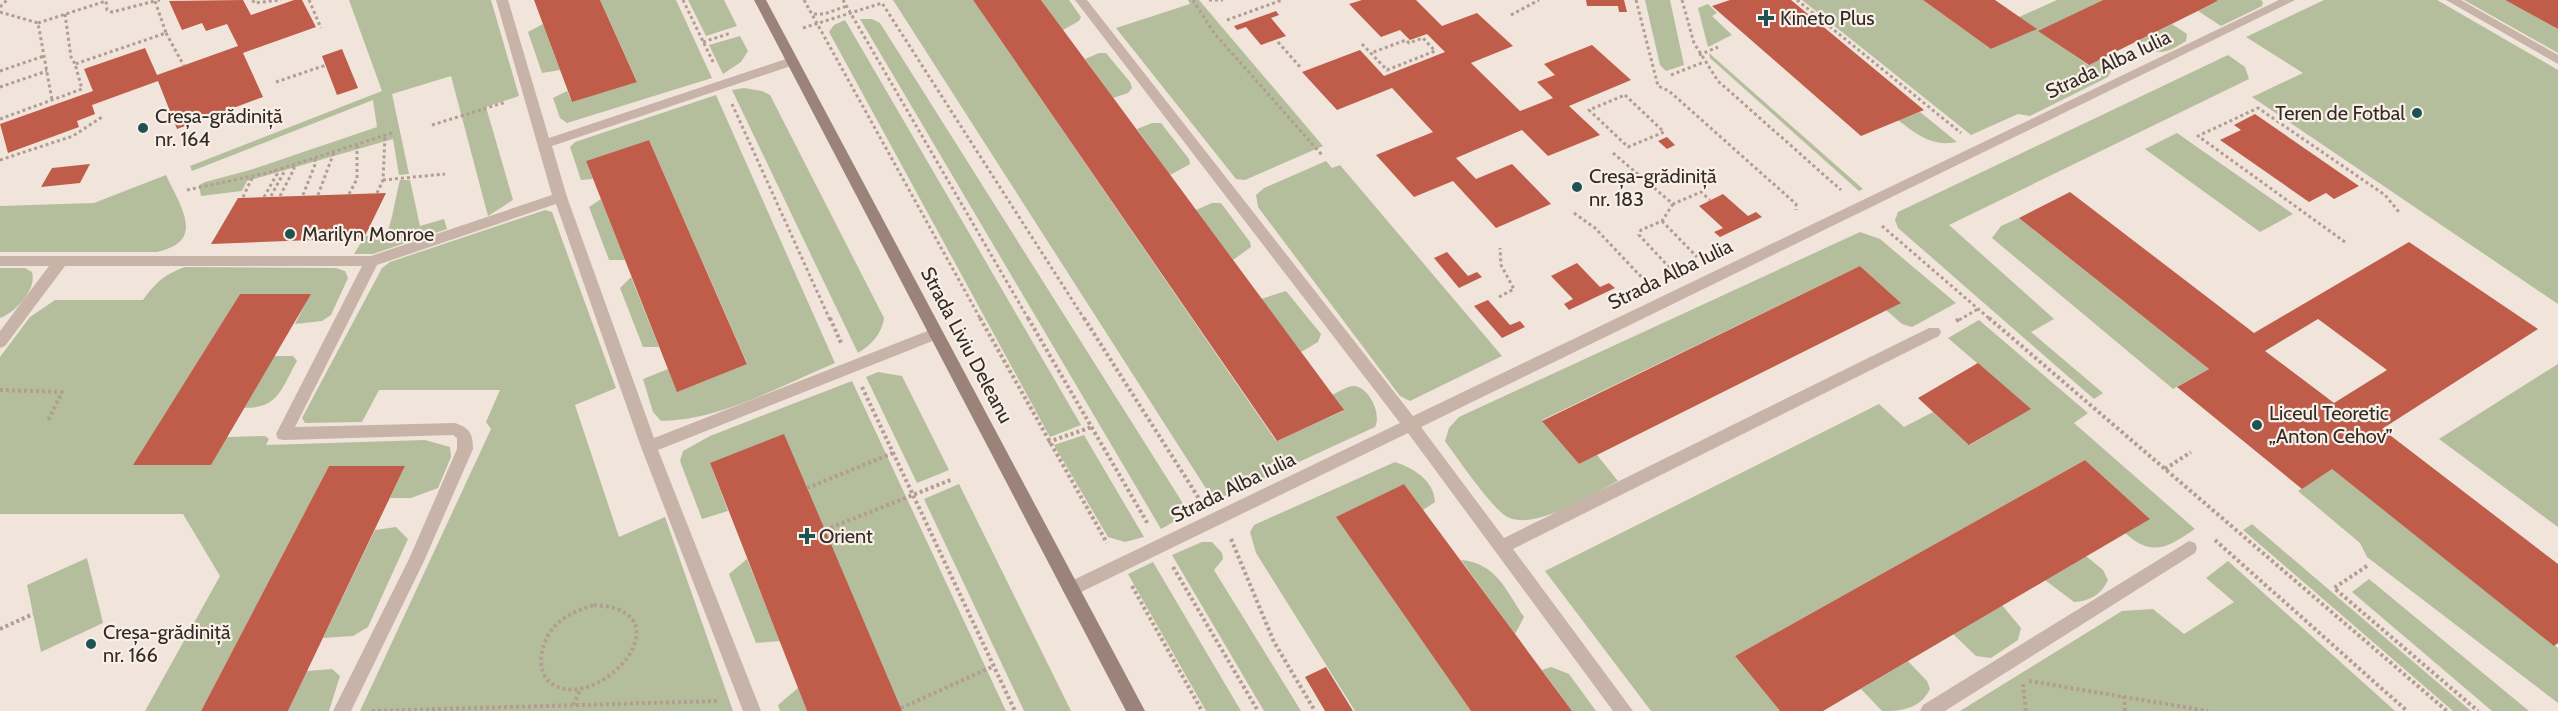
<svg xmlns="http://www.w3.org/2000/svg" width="2558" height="711" viewBox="0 0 2558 711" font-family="Cabin,sans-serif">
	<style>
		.green { fill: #b5be9c }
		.building { fill: #bf5d4a; fill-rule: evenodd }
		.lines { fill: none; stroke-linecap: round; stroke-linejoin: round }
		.path-far1 { stroke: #b39d92; stroke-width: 3; stroke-dasharray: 3 3; stroke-linecap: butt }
		.path { stroke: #b39d92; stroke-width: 4; stroke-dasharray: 3 3; stroke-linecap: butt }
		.service { fill: #c7b3a8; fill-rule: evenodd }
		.secondary { fill: #9b8379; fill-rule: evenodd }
		.poi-dot { fill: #1f5353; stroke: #f8efe7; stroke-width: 2 }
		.labels { text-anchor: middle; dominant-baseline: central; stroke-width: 4.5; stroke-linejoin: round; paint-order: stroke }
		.poi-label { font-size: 20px; fill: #342b27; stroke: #f8efe7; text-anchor: start }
		.street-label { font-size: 20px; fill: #342b27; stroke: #f8efe7 }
	</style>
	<rect width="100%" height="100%" fill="#f0e4db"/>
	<path class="green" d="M349,0H491L519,96L486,107L513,200L488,216L451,76L392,94L409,174L399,175L393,139L247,181L242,191L201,196L199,185L205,182L250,170L377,127L373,100L192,171L190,166L382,91Z
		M600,0H676L712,78L567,123L560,118L553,98L567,91L572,102L637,81Z
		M688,0H724L737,26L706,36Z
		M893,0H973L1276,441L1343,411L1332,395C1339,392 1347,386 1354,386C1369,387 1382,414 1375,427L1214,501Z
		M1041,0H1069L1081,17L1079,21L1063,30Z
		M1188,0H1199L1323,146L1245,180L1236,179L1116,28L1190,4Z
		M1645,0H1670L1684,65L1666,71L1660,65Z
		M1802,0H1923L1991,49L2036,29L2019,17L2057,0H2103L2039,31L2088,65L2103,58L2112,70L2108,77L2030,116L2018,114L1971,135Z
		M2215,0H2261L2263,2L2262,6L2221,26L2198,11L2217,2Z
		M2324,0H2437L2558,70V304L2252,97L2303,73L2246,37Z
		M2464,0H2505L2558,29V53Z
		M1708,4L1717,13L1712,16L1732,35L1708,47L1698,8Z
		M860,19H872L880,23L1184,505C1181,519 1174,522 1161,529Z
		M845,20L1081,425L1050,437L829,32L834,25Z
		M543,24L560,70L542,73L528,32Z
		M2172,24L2187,34L2186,41C2164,55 2157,56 2136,42Z
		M740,36L748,51L741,62L723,74L709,45Z
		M1099,53H1106L1130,82L1132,88L1128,93L1113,98L1085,59Z
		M1709,53L1863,189L1859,191L1710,58Z
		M2228,55L2245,67L2249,79L1949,225L2054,319L2031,332L2103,393L2094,399L1898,228L1895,220L1898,212Z
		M744,88L762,91L770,95L884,318C882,334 871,345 858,353L732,90Z
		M716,95L835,363C780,386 721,420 661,421L653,412L643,379L668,369L677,391L747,363L649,140L586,161L593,179L581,180L570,147L575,142Z
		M1920,112L1957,142C1933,147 1917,135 1898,120Z
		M1152,123H1161L1189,159L1190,164L1170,175L1137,129Z
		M2177,133L2293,214L2260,232L2145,149Z
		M1326,161L1332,168L1340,165L1502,356L1410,401L1400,396L1258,207L1256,195L1264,188Z
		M166,175C180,206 207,241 157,252H0V206L94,203Z
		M400,180H410L420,226L444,219L447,229L373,254H354L365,236H386C393,218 395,199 400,180Z
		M601,199L625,260H609L589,207Z
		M1212,203H1221L1250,242L1251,247L1233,260L1196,210Z
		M545,210L552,212L616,388L575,405L619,537L665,517L733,711H360L491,429L486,422L500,390H379L362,422L305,423L302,418L382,268L390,262Z
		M2019,218L2209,369L2173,389L1992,238L2001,226Z
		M1860,232L1880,239L1956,303L1912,327L1902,324L1886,310L1900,302L1860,266L1542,420L1579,464L1597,455L1618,481C1593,493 1529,536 1503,514C1488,502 1457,458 1445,441L1449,428L1459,417Z
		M185,267L336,268L345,271L348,278L331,315L322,321L295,324L310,294H240L134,465H211L227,437L265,436L269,439L266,445L425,440L450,447L451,457L438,488L411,498H390L405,466H329L201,711H145L220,576L183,514H0V357L30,317L55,300H143C155,283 165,274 185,267Z
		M0,268H25L32,272C37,289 16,312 0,318Z
		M631,277L659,347H643L620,288Z
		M1286,291L1321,334L1318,342L1301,352L1261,299Z
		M1979,320L2088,413L2074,423L2195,529C2168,547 2153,558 2125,533L2149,518L2085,460L1735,656L1780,711H1651L1545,571L1879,404L1904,427L1933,412L1970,445L2030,409L1948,338Z
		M274,356H293L297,361C281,389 279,408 244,408Z
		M2558,364V527L2439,439Z
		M878,372L902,376L949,470L917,483L866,377Z
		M852,381L1006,711H902L710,463L728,511L702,519L680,461L683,451L710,436Z
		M1084,435L1144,537L1125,542L1108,537L1054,445Z
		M1395,462C1413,468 1434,480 1435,502L1423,510L1404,484L1337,517L1471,711H1355L1256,553L1250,532L1254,525Z
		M2332,469L2558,648V703L2367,557L2360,543L2298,491Z
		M959,484L1071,711H1024L924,499Z
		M2252,524L2471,711H2453L2243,530Z
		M396,527L408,539L368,627L353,636L323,638L375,530Z
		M1202,542H1212L1222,553L1223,559L1214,570L1301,711H1264L1172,555Z
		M2086,556L2103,570L2108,580C2101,595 2090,601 2074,602L2045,580Z
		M87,558L103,623L41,652L27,585Z
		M747,559L780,641L756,643L729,574Z
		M1461,560C1496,563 1506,590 1524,617L1515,634Z
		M2228,561L2395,711H1960L2122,611L2153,609L2184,634L2234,602L2206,578Z
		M1153,562L1241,711H1206L1128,574Z
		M2369,579L2529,711H2492L2352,592Z
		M2002,605L2021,628L2018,640L1991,658L1976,656L1953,634Z
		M1908,661L1927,681L1930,689C1920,709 1902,711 1882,711L1861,689Z
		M1551,667L1569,674L1596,711H1572L1542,670Z
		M332,669L340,676L329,711H288L307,671Z
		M798,688L807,711H780L778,705Z"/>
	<path class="building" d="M243,0L251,15L294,0H302L316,27L243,53L263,97L177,129L158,81L92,105L95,114L77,121L79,127L8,153L0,124L93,91L84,69L145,48L157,75L238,46L227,24L206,31L202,23L182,30L169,1Z
		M534,0H600L637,82L572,102Z
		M973,0H1041L1344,410L1277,441Z
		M1362,0H1416L1442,26L1477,13L1513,46L1471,63L1520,111L1553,98L1537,82L1555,75L1544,64L1592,45L1631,80L1569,106L1600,135L1548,156L1522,130L1456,158L1476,179L1512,164L1551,204L1496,228L1453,181L1414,197L1376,155L1433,132L1392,88L1337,110L1302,72L1360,50L1384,76L1445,52L1427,34L1410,40L1400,30L1381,37L1349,4Z
		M1586,0H1624L1627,12H1619L1618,6H1587Z
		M1730,0H1791L1924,110L1861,136L1712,6Z
		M1923,0H1995L2037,29L1991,49Z
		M2103,0H2215L2218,1L2089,65L2038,31Z
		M2505,0H2558V29Z
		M1276,11L1279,15L1271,18L1286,36L1261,45L1246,27L1237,30L1234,26Z
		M342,49L358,88L337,95L322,56Z
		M2255,114L2359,186L2334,199L2326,193L2309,202L2220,140L2241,130L2234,125Z
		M1667,137L1675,145L1667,149L1658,141Z
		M649,140L747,364L677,392L586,161Z
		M90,164L80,183L41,187L52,168Z
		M2070,192L2254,333L2409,242L2538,329L2382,429L2558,564V643L2554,646L2332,469L2302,489L2177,387L2209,369L2019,218ZM2318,319L2387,370L2334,403L2265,351Z
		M386,193L364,238L211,244L238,198Z
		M1723,194L1748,216L1756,212L1762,217L1720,237L1714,232L1723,228L1699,206Z
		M1447,252L1468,276L1477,272L1482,277L1459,288L1434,258Z
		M1577,263L1600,287L1609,283L1615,288L1569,310L1564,304L1573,299L1551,276Z
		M1860,266L1901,303L1579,464L1542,421Z
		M240,294H311L211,465H133Z
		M1488,300L1510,325L1520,321L1525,327L1502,338L1474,306Z
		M1978,363L2031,409L1969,445L1918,398Z
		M784,434L825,530L902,711H807L710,463Z
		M2085,460L2150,519L1823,711H1780L1735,656Z
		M329,466H405L288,711H201Z
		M1404,484L1438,530L1572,711H1471L1336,517Z
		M1326,667L1353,711H1325L1305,677Z"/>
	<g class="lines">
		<path class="path-far1" d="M253,0L254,3L281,0
			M309,0L321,28
			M683,0L714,64
			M804,0L981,320
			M843,0L1029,320
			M1193,0L1214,33L1322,155
			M1209,0H1223
			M1636,0L1658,86L1669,91L1796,204V210
			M1682,0L1694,43L1718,81L1841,190
			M1797,0L1961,133
			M0,7L7,0
			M0,12L38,23L52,100
			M65,14L71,57L75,64
			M814,14H824L847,6
			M1511,15L1539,0
			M1227,20L1282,0
			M38,23L106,1L107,10L112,12L155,1
			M803,28L882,3L1085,320
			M166,33L184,66
			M703,42L731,33
			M1278,42L1300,67
			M1362,44L1387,70L1435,51L1423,38L1409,43L1406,40L1371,53
			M1699,55L1718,47
			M0,71L44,56
			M1671,75L1704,62
			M276,82L326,65
			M0,87L47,71
			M1625,95L1664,132L1628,147L1589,110Z
			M732,104L830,320
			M0,119L82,89L75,64L166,33L155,1L160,0
			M432,125L506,102
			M1613,153L1673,204L1701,192L1710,200
			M0,160L73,136L102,117
			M383,180L445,174
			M187,190L267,173L392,133
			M377,193L383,180L385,135
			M349,194L357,179V144
			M303,195L316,162L314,158
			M318,195L334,152
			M271,196L284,172L283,168
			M280,196L294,169L293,164
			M243,197L253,176
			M264,197L277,174L274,170
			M1673,204L1662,221L1641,230L1639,235L1669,267L1675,268
			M1574,213L1595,228L1647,283
			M1662,221L1697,257
			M1882,226L1991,320
			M2345,242L2198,136L2258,108L2385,195L2399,212
			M1499,297L1514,289L1501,265L1500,248
			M1959,320L1978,309"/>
		<path class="path" d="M830,318L842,345
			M980,318L1107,543
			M1028,318L1148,524
			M1084,318L1200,500
			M1989,318L2447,711
			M1956,321L1961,318
			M862,387L1015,711
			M0,390L62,392L48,421
			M1048,442L1092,427
			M2165,469L2191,452
			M807,488L893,453
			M825,530L953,479
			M1231,539L1274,642L1315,711
			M2215,540L2407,711
			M2367,566L2334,588L2478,711
			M1173,567L1258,711
			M1132,586L1202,711
			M594,605C601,606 610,606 617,609C667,626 611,696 565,689C531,683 538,642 557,624C567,614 581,609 594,605Z
			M0,629L33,614
			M2029,681L2208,711
			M2023,684L2026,711
			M2124,696L2125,711
			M573,705L580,690
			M901,708L994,666
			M372,711L718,701"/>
		<path class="service" d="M496,0H508L549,138L789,58L793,57L799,61L797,64L552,146L567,197L654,438L930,330H940L942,334L940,338L658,450L761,711H743L641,447L556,204L377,265L295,427L455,423C470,428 473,434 473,449L424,561L351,711H333L409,559L457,449V438L453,435L284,440L278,439L276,434L362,266H65L5,346L0,348V331L49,266H0V256H371L552,195Z
			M1075,0H1087L1413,416L2279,0H2295L1421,427L1504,538L1929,328H1939L1941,332L1939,336L1513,549L1633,711H1613L1408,433L1077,594L1071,596L1065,594L1062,589L1065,584L1400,423Z
			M2446,0H2461L2558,55V64Z
			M2189,541L2195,543L2197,548L2195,553L1945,711H1920L1923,705Z"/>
		<path class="secondary" d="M754,0H766L1145,711H1126Z"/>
	</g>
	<g class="poi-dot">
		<path d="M1763 9h6v6h6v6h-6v6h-6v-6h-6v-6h6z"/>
		<circle cx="2417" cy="113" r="6"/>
		<circle cx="143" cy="128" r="6"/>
		<circle cx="1577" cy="187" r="6"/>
		<circle cx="290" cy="234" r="6"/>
		<circle cx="2257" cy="425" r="6"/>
		<path d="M804 527h6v6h6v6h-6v6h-6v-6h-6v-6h6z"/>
		<circle cx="91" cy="644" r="6"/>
	</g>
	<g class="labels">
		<g class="poi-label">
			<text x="1780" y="18">Kineto Plus</text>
			<text x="2405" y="113" text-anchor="end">Teren de Fotbal</text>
			<text x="155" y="116">Creșa-grădiniță<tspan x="155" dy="23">nr. 164</tspan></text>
			<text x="1589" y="176">Creșa-grădiniță<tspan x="1589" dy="23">nr. 183</tspan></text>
			<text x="302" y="234">Marilyn Monroe</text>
			<text x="2269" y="413">Liceul Teoretic<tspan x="2269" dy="23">„Anton Cehov”</tspan></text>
			<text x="819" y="536">Orient</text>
			<text x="103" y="632">Creșa-grădiniță<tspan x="103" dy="23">nr. 166</tspan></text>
		</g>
		<g class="street-label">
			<text transform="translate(2108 64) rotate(-25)">Strada Alba Iulia</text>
			<text transform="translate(1670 274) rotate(-26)">Strada Alba Iulia</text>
			<text transform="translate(967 345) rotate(62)">Strada Liviu Deleanu</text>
			<text transform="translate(1233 487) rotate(-26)">Strada Alba Iulia</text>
		</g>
	</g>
</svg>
